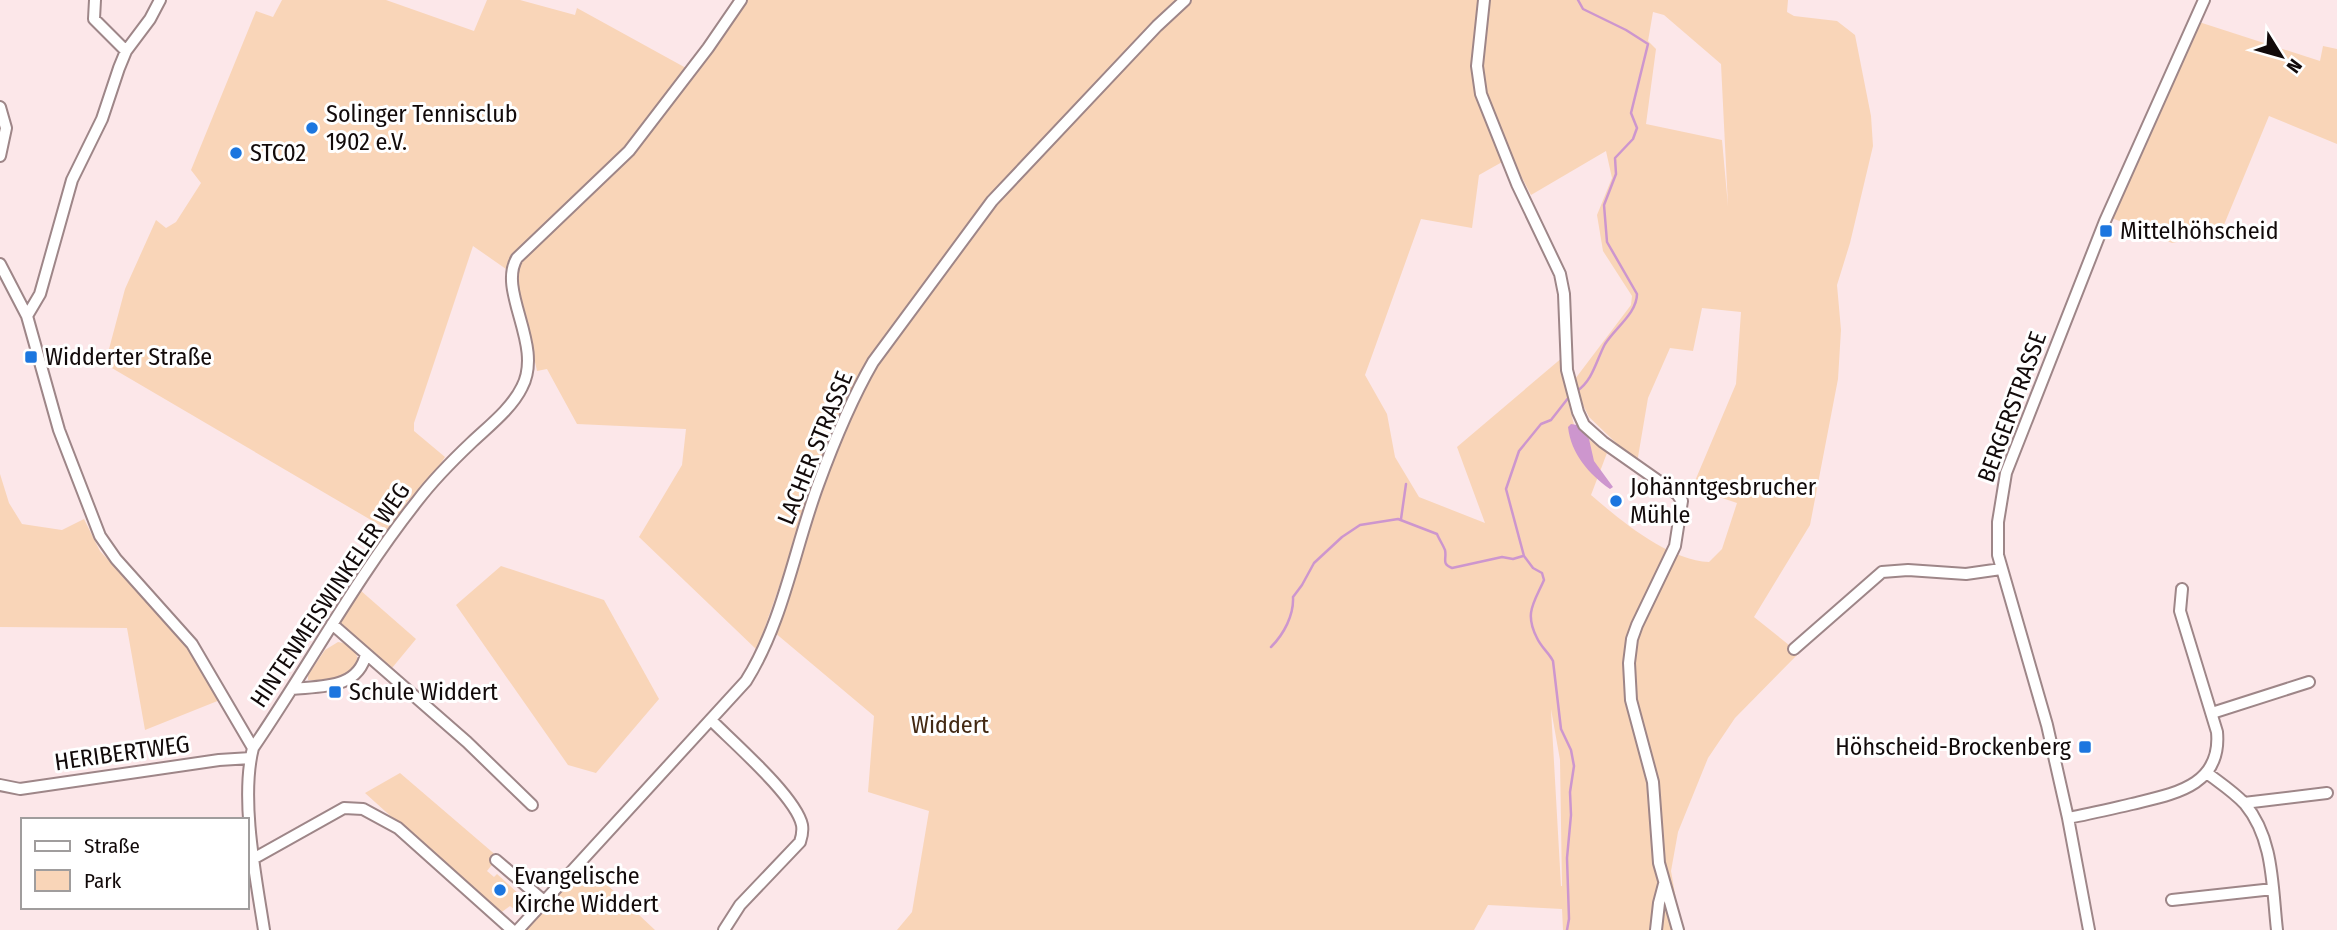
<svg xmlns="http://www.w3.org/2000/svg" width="2337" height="930" viewBox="0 0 2337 930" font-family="'Fira Sans Condensed',sans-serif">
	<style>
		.green { fill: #f9d5b8; fill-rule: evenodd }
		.water { fill: #cd96ce }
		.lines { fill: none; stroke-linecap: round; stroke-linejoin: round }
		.stream { stroke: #cd96ce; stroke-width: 2.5 }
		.minor-casing { stroke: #9e8688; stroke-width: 14 }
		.minor { stroke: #fff; stroke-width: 10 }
		.poi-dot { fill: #1c76df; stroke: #fff; stroke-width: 2.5 }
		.labels { text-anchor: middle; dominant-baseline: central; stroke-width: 6; stroke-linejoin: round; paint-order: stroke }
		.poi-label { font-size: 24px; fill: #120a0a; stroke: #fff; text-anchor: start }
		.street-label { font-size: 24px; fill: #120a0a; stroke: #fff }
		.park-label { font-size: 24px; fill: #432913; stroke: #fff }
	</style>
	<rect width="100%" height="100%" fill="#fce7e9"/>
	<path class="green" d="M282,0H386L474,31L487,0H520L575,15L577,8L686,68L622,153L525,245L506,269L473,246L414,423V431L445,457L438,468L408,501L388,530L105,364L125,289L156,220L166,228L176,222L201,183L191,170L256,11L273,17Z
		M744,0H1179L988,198L858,378L797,535L757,650L639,537L682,465L686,429L577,424L547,369L537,371L515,274L524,255L615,173L709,51Z
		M1191,0H1788L1787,12L1794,16L1837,21L1855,35L1871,116L1873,146L1850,243L1837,285L1841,330L1838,379L1810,525L1754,617L1799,653L1735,718L1708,758L1678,832L1671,871L1677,905L1685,930H1563L1562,909L1488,905L1474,930H897L912,912L929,811L868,792L874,716L774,632L825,481L866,382L995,205L1160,29ZM1653,12L1664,15L1721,64L1728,206L1722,140L1646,124L1656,49L1648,41ZM1606,151L1612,178L1597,215L1603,251L1632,296L1631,305L1572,383L1589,417L1637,463L1648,398L1670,348L1693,351L1702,308L1741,312L1736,384L1692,488L1737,503L1722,549L1709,562C1668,560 1621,521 1591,495L1607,453L1575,429L1566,392L1563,357L1457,447L1485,523L1419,497L1395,457L1387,414L1365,375L1421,219L1472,228L1479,175L1511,157L1531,195ZM1551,709L1560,760L1562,886H1561Z
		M2199,22L2320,61L2323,46L2337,49V144L2269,116L2221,232L2172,243L2112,218Z
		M0,474L9,503L22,524L62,530L84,519L100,551L185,642L220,700L145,730L127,628L0,627Z
		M501,566L604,600L659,699L596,773L568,765L456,605Z
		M360,590L416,639L392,668L337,620Z
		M338,642C356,644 366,663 348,674C340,679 318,681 308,680V675L325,650Z
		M400,773L498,857L487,871L494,877L497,874L520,895L515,900L519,904L514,909L510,906L499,914L365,793Z
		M584,863L655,930H525Z"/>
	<path class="water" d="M1571,424L1577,425L1589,439L1594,461L1613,487L1610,489C1589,474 1571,454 1568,427Z"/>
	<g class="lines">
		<path class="stream" d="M1577,391C1593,380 1596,361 1605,344C1615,328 1637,313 1637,294L1607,242L1604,205L1616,174L1615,158L1633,139L1637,128L1631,113L1648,44L1626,30L1583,9L1578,0
			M1401,519L1406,484
			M1271,647C1284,634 1294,615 1293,597L1302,585L1314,563L1342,537L1360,525L1398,519L1437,534C1439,539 1443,545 1445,550C1447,559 1441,564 1452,568L1502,557L1513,559L1523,556
			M1567,930L1569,919L1567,858L1571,815L1570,792L1574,766L1571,750L1561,729L1553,661C1549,653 1541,647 1537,638C1524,613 1534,603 1544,580L1542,573L1533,568L1524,556L1506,489L1519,451L1541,424L1551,420L1569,397"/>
		<g class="minor-casing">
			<path id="minor" d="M95,0L94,19L126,51
				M1484,0L1477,66L1481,94L1517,184L1560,274L1564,294L1567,370L1578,412L1584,425L1603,442L1677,494L1682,501L1675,546L1637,625L1632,639L1629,663L1631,700L1653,782L1659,863L1678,930
				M0,107L6,128L0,156
				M0,264L27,316L59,430L100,536L116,559L192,644L253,748
				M27,316L40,294L72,180L102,119L119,68L126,51L150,19L160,0
				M332,624L467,742L532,805
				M1794,649L1882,572L1908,570L1966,574L2001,569
				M292,689C322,686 358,689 366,654
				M2212,713L2309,682
				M712,721C734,743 796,797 802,825C803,831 802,836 800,842L740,905L724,930
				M2207,773C2220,783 2234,792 2245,804C2274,839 2272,887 2277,930
				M0,785L20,789L219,760L251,758
				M2244,803L2327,793
				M2068,818C2089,814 2110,809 2132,804C2172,794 2222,787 2217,732L2180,611L2182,589
				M253,859L344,808L363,809L398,828L512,930
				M496,860L544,901
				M2172,900L2273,889
				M264,930C256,878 240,799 253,748C309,666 356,578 418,500C434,479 453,460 472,442C489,426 512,408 522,387C544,345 497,291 517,258L629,151L708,48L741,0
				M518,930L746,681C783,622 794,550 818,485C833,444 851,400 873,362L992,201L1157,26L1185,0
				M1656,930L1659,903L1664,884
				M2089,930L2068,818L2047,725L1998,555V522L2006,473L2105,221L2204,0"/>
		</g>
		<use href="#minor" class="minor"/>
	</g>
	<g class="poi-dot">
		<circle cx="312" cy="128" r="7"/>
		<circle cx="236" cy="153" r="7"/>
		<rect x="2099" y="224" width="14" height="14" rx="3.5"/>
		<rect x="24" y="350" width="14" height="14" rx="3.5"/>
		<circle cx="1616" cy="501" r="7"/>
		<rect x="328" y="685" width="14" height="14" rx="3.5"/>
		<rect x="2078" y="740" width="14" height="14" rx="3.5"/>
		<circle cx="500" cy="890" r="7"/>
	</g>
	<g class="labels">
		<g class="poi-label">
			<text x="326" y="114">Solinger Tennisclub<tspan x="326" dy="28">1902 e.V.</tspan></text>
			<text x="250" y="153">STC02</text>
			<text x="2120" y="231">Mittelhöhscheid</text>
			<text x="45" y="357">Widderter Straße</text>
			<text x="1630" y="487">Johänntgesbrucher<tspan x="1630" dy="28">Mühle</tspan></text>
			<text x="349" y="692">Schule Widdert</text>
			<text x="2071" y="747" text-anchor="end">Höhscheid-Brockenberg</text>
			<text x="514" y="876">Evangelische<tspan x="514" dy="28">Kirche Widdert</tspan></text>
		</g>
		<g class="street-label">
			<text transform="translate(2012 407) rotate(-70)">BERGERSTRASSE</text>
			<text transform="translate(815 448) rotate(-68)">LACHER STRASSE</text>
			<text transform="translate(330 595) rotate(-56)">HINTENMEISWINKELER WEG</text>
			<text transform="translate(122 753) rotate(-8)">HERIBERTWEG</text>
		</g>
		<g class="park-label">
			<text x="950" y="725">Widdert</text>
		</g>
	</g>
	<rect x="21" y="818" width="228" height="91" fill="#ffffff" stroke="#a09d9d" stroke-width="2"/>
	<rect x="35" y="841" width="35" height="10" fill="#ffffff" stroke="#a09d9d" stroke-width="2"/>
	<text x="84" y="853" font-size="21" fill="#120a0a">Straße</text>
	<rect x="35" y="870" width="35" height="21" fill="#f9d5b8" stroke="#a09d9d" stroke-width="2"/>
	<text x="84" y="888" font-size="21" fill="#120a0a">Park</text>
	<g transform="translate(2281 56) rotate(127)" stroke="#ffffff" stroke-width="5" paint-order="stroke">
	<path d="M0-5L12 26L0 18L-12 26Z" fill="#120a0a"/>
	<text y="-10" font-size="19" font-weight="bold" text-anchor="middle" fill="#120a0a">N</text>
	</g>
</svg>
